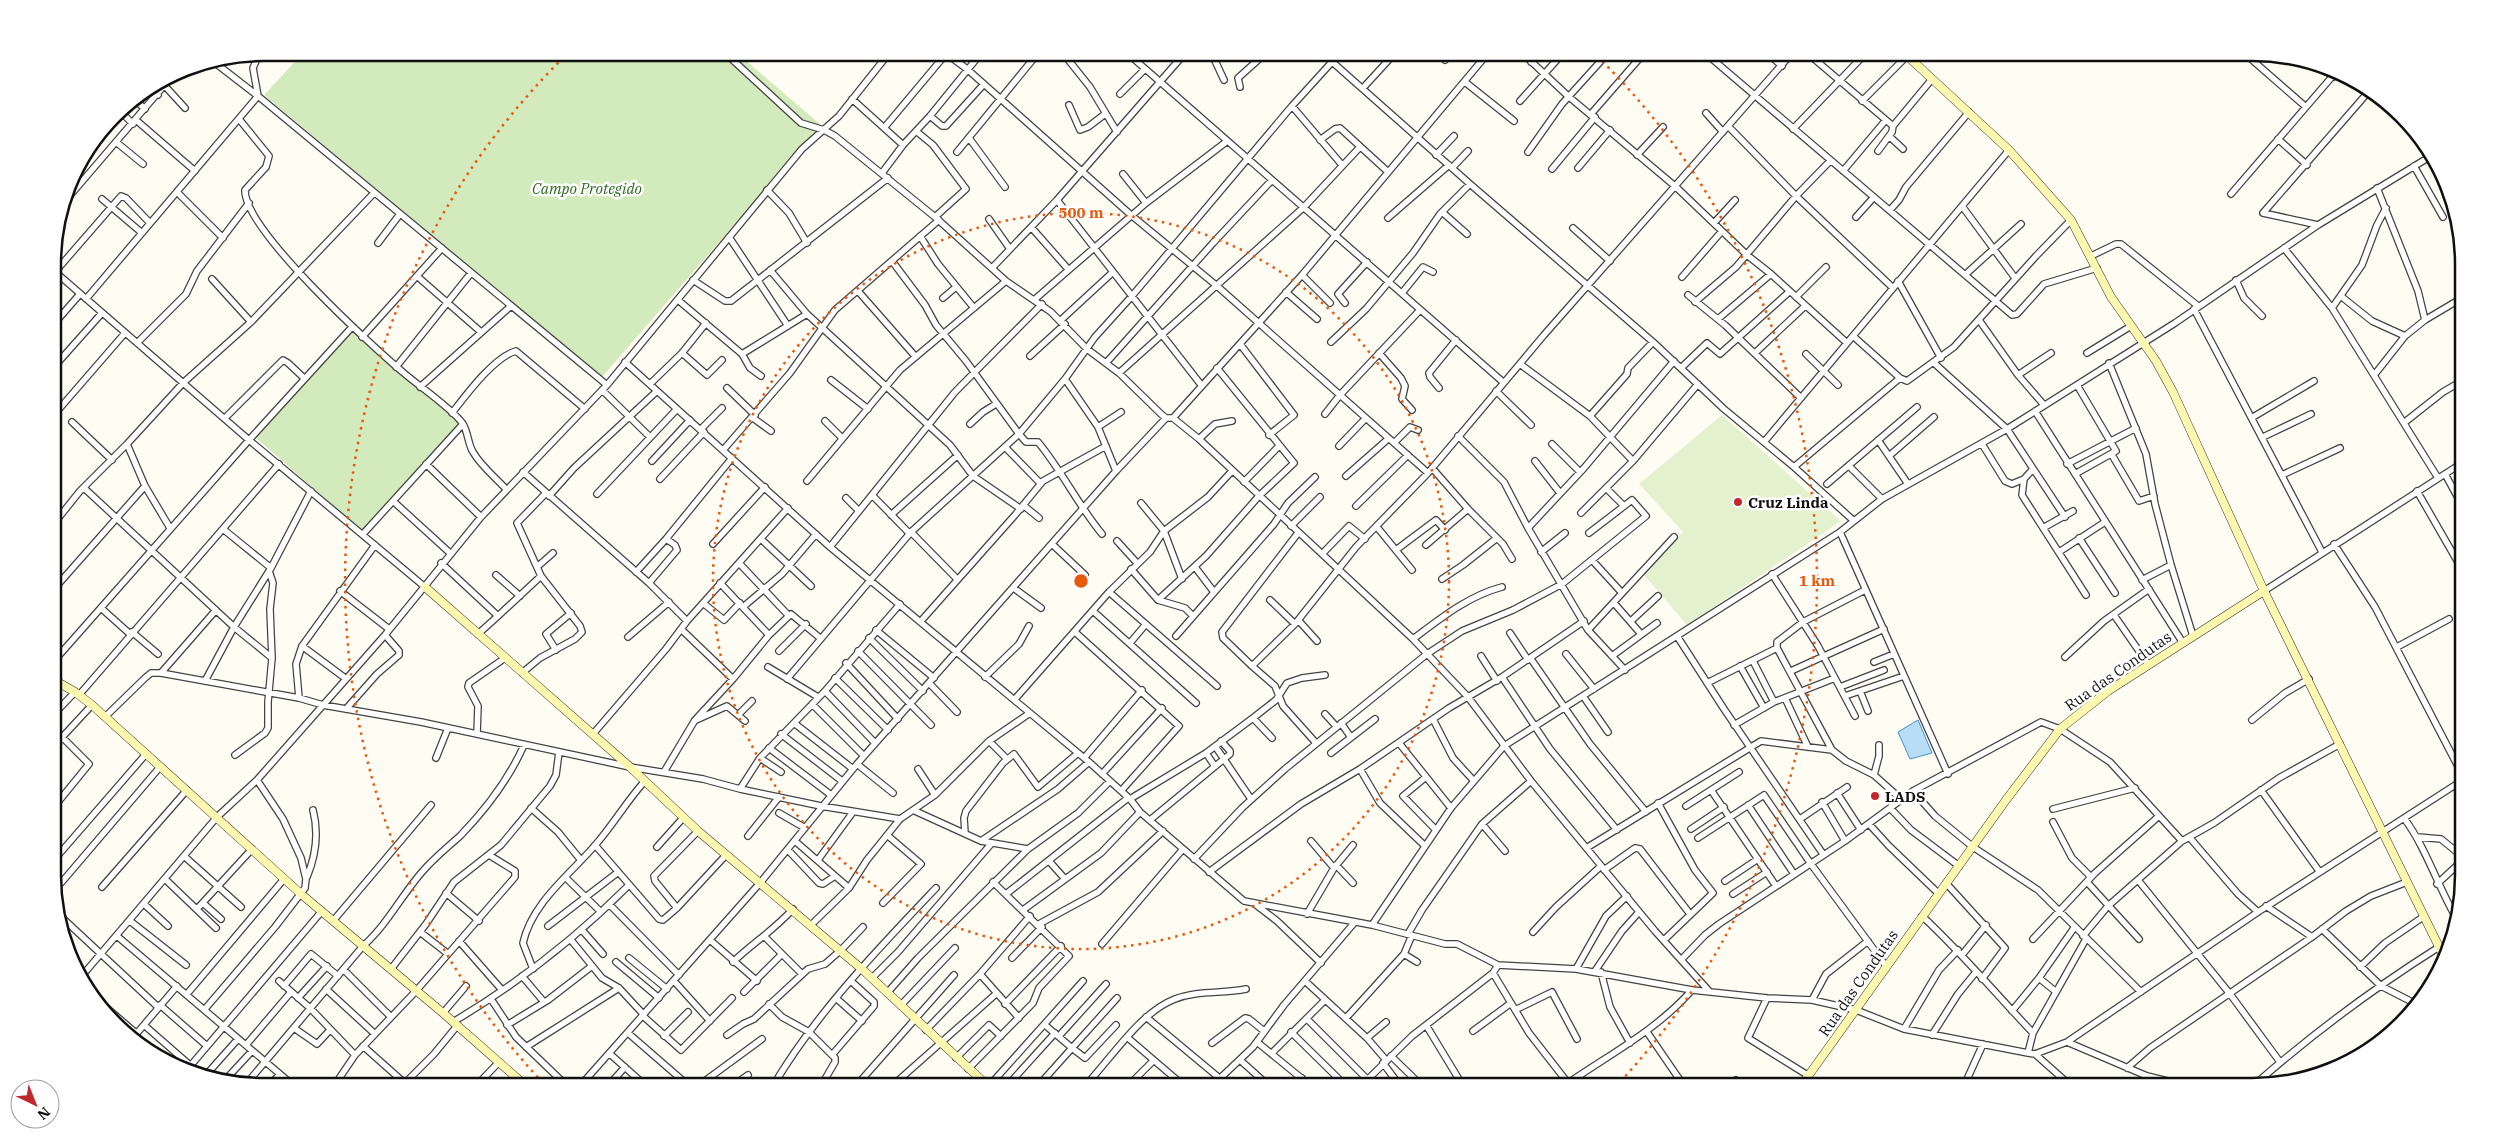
<svg xmlns="http://www.w3.org/2000/svg" width="2516" height="1139" viewBox="0 0 2516 1139" font-family="'IBM Plex Serif',serif">
	<style>
		.green { fill: #d3eabc }
		.pitch { fill: #e4f1ce }
		.water { fill: #b8ddf6; stroke: #4091cc }
		.lines { fill: none; stroke-linecap: round; stroke-linejoin: round }
		.street-casing { stroke: #434343; stroke-width: 8 }
		.secondary-casing { stroke: #323232; stroke-width: 9 }
		.street { stroke: #fff; stroke-width: 5.5 }
		.secondary { stroke: #fef7af; stroke-width: 8 }
		.ring { fill: none; stroke: #e8590c; stroke-width: 2.5; stroke-dasharray: 2.5 5 }
		.poi-dot { fill: #c0282c; stroke: #fff; stroke-width: 2 }
		.labels { text-anchor: middle; dominant-baseline: central; stroke-width: 5; stroke-linejoin: round; paint-order: stroke }
		.park-label { font-size: 15px; font-style: italic; fill: #2d6820; stroke: #fff }
		.poi-label { font-size: 15px; font-weight: bold; fill: #101010; stroke: #fff; text-anchor: start }
		.street-label { font-size: 15px; fill: #101010; stroke: #fff }
		.rim { fill: none; stroke: #101010; stroke-width: 2.5 }
		.centre { fill: #e8590c; stroke: #fff; stroke-width: 2.5 }
		.ring-label { font-size: 15px; text-anchor: middle; font-weight: bold; fill: #e8590c; stroke: #fff; stroke-width: 5; stroke-linejoin: round; paint-order: stroke }
	</style>
	<rect width="100%" height="100%" fill="#fffdf3"/>
	<path class="green" d="M303,53H737L821,125L602,377L264,95Z
		M355,329L463,426L365,534L255,437Z"/>
	<path class="pitch" d="M1722,415L1841,521L1687,625L1644,575L1683,532L1639,484Z"/>
	<path class="water" d="M1918,720L1932,753L1910,759L1898,732Z"/>
	<g class="lines">
		<g class="street-casing">
			<path id="street" d="M724,52L801,123L824,130L835,136L935,217L1006,281L1051,312L1087,349L1119,373L1161,414L1166,418H1173L1199,439L1413,639L1468,697L1531,781L1655,931L1709,991
				M944,52L967,69L1131,215L1217,286L1428,473
				M1062,52L1090,87L1117,132
				M1126,52L1503,382
				M1211,52L1224,80
				M1321,52L1470,184L1653,342L1724,409L1794,467L1854,521
				M1521,52L1568,96L1676,187L1747,255L1771,274L1847,343
				M1704,52L2012,315L2017,314L2044,284L2097,268
				M1766,52L1782,66
				M1806,52L1893,126L1932,79
				M2243,52L2306,107
				M1445,60L1451,52
				M214,62L258,96L607,385
				M1531,62L1540,52
				M1819,63L1828,52
				M2321,66L2333,77
				M1465,82L1514,121
				M165,86L185,108
				M1240,87L1238,78L1267,52
				M1363,88L1396,52
				M151,89L158,95
				M1120,94L1145,69
				M134,99L145,109
				M852,99L903,145
				M1520,101L1564,52
				M1862,101L1907,56
				M1069,105L1080,130L1088,127L1105,114
				M1292,106L1342,165
				M120,111L133,124
				M1706,113L1723,132
				M1591,114L1645,52
				M930,116L942,126H946L984,84
				M239,119L269,156L266,167L245,190C244,230 373,347 405,374C419,386 454,410 463,424C468,432 468,444 473,452C481,466 495,477 506,489
				M136,120L195,171
				M1728,126L1796,196L1892,287
				M884,128L946,54
				M1793,129L1867,52
				M916,131L933,145L966,189L935,217
				M1889,136L1903,149
				M969,138L1005,187
				M2278,139L2307,165
				M1320,140L1335,129L1340,128L1387,171
				M116,142L143,164
				M1878,151L1892,132L1893,126
				M957,152L1039,52
				M1528,152L1562,104L1609,52
				M1436,155L1454,136
				M1637,155L1663,127
				M2414,166L2443,217
				M1452,168L1468,151
				M1578,168L1610,130
				M1552,169L1595,117
				M1843,171L1885,121
				M882,173L903,145L930,116L982,52
				M1123,174L1146,203
				M2377,188L2418,291L2425,320
				M767,190L789,213L807,243
				M177,192L223,238
				M2231,194L2337,71
				M67,199L174,74
				M102,199L142,233
				M1057,200L1202,386
				M1962,206L2015,278
				M1890,210L1899,200L1906,187L1969,112
				M1442,212L1467,234
				M1856,217L1874,197
				M1388,218L1449,165
				M989,219L1010,249
				M1714,223L1735,200
				M2318,225L2263,213L2370,90
				M1031,227L1068,269
				M1573,228L1610,261
				M920,236L938,264L974,308
				M729,237L788,326
				M378,243L400,214
				M2284,248L2332,308L2438,478
				M2091,256L2116,244H2121L2198,306
				M892,261L925,305L936,325L966,361L1019,434L1026,442H1038C1062,471 1078,505 1102,534
				M992,268L1057,200L1186,52
				M53,270L249,440L425,587
				M770,270L807,314L950,445L973,476L1021,509
				M55,272L121,196L126,198L150,223
				M1966,274L2021,224
				M1302,275L1330,303
				M418,277L481,332
				M1682,277L1722,231
				M212,279L251,322
				M693,280L725,301H731L888,178
				M2236,280L2244,298L2262,316
				M1898,281L1941,358
				M858,291L915,356
				M1286,292L1317,319
				M1402,293L1423,267L1433,272
				M1688,295L1725,325L1801,398
				M1796,297L1826,267
				M2342,297L2372,321L2405,336
				M943,298L956,287
				M86,299L258,96L253,68L259,54
				M678,300L742,354L750,368L761,376
				M1034,300L1146,203L1226,142
				M1695,302L1736,267L1796,196L1830,161
				M1345,303L1338,294L1367,262
				M2332,308L2362,265L2377,225L2386,208
				M2194,309L2322,552
				M1718,319L1771,274
				M1061,320L1113,272
				M1979,320L2018,375L2044,405
				M53,325L80,294
				M1853,336L1900,378L1907,381L1954,347L2036,256L2071,220
				M362,337L442,248
				M1331,342L1366,309L1413,253L1440,214L1470,184
				M137,343L186,294L197,271L249,203
				M1240,344L1294,415L1269,435
				M682,353L707,375L722,360
				M1379,353L1401,378L1405,386L1402,399L1412,410
				M1755,353L1805,306
				M2087,353L2131,326
				M742,354L807,314
				M1806,354L1838,385
				M1030,356L1065,324
				M625,362L830,547L1089,762L1130,799L1140,812L1244,901L1372,925L1445,944H1457L1498,965L1576,969L1692,990L1767,998L1812,1000L1856,1010L1904,1029L2028,1053L2035,1054L2067,1042L2258,912L2463,780
				M1106,363L1213,243L1272,180
				M1934,363L2007,429L2065,517
				M2109,363L2146,454L2155,504L2171,565L2193,636
				M1520,364L1590,416L1633,461
				M396,367L471,273
				M53,368L102,313
				M1681,368L1707,343L1720,354L1789,292
				M1119,373L1304,207L1360,147
				M2375,374L2405,336L2425,320L2462,298
				M2018,375L2051,353
				M1065,379L1098,427L1116,471
				M831,380L868,409
				M650,384L682,353L706,323
				M420,387L511,306
				M727,388L755,415
				M1439,388L1430,377L1429,373L1456,340
				M602,390L650,437
				M1496,391L1531,425
				M2035,411L2183,643
				M452,413C466,395 494,357 516,351L585,409
				M1325,414L1340,395L1420,310
				M53,416L125,333
				M1590,416L1627,374L1628,368L1653,342
				M2253,417L2314,381
				M225,418L283,360L288,363L304,378
				M753,418L771,431
				M1173,418L1302,275L1489,52
				M825,421L842,438
				M72,422L112,460
				M2405,422L2443,392L2462,381
				M970,424L983,412L996,404
				M1098,427L1121,412
				M701,429L722,408
				M1458,436L1504,482L1528,528L1588,630L1625,670
				M2263,437L2311,414
				M1199,439L1215,424L1232,421
				M1878,440L1908,484
				M1764,442L2009,150
				M1394,443L1410,427L1418,430
				M1552,444L1580,472
				M1982,444L2005,481L2012,484L2024,479
				M1339,446L1365,419
				M1006,448L1040,483
				M724,449L790,373L835,310L939,220
				M2112,455L2139,501L2154,496
				M1889,456L1934,417
				M652,461L690,420
				M1535,461L1560,493
				M426,464L481,517
				M2067,464L2136,428
				M1849,466L1882,499
				M1794,467L1900,378
				M1432,468L1468,509L1503,544L1512,559
				M2033,469L2024,479L2022,495L2086,595
				M523,472L649,583L687,621
				M2075,474L2116,451L2077,385
				M2445,474L2462,505
				M2282,475L2340,448
				M1346,476L1388,439
				M660,479L704,432
				M807,481L900,370L1006,281
				M1244,482L1279,446
				M1827,484L1917,407
				M84,488L234,627L272,658
				M1606,488L1624,506
				M2417,491L2463,571
				M597,494L677,409
				M872,495L910,534
				M549,496L574,468L657,391
				M846,498L859,511
				M393,501L450,553
				M1141,503L1164,531L1182,579
				M1023,505L1039,518
				M1356,506L1408,455
				M1581,513L1633,461L1698,384
				M891,515L958,455
				M56,521L80,491L127,444
				M1291,526L1320,497
				M1377,527L1412,570
				M170,528L145,486L127,444L183,383L251,322L374,193
				M1528,528L1584,468L1674,361
				M2043,528L2073,511
				M223,529L271,568
				M911,532L957,579
				M1840,532L1948,774
				M1298,533L1222,632L1223,638L1252,666L1295,624L1356,547L1428,473L1544,335L1793,52
				M363,534L463,424
				M2079,538L2115,593
				M761,539L811,586
				M1117,541L1137,563
				M713,544L765,487
				M2334,544L2375,607L2463,776
				M1053,545L1085,575
				M1426,545L1468,509
				M830,547L955,392L1042,304
				M1396,550L1436,520L1445,530
				M1541,552L1565,533
				M2059,552L2105,522
				M1322,554L1349,526L1365,539
				M1592,560L1622,593
				M441,563L498,616L478,634
				M739,563L789,616
				M537,567L553,553
				M1195,567L1214,592
				M1131,569L1158,600L1206,556L1259,496L1294,463L1217,368
				M636,572L666,539L732,458
				M1772,574L1818,646L1855,716
				M496,575L520,596
				M1442,579L1463,565L1497,538
				M2142,580L2171,565
				M649,583L677,550L675,545L666,539
				M720,583L769,635
				M54,589L145,486
				M1015,589L1041,608
				M340,591L389,629
				M2264,591L2462,463
				M1109,592L1217,686
				M1158,600L1185,608L1193,616
				M1270,600L1295,624
				M703,603L724,620L740,603
				M1614,603L1641,634
				M743,607L782,574L816,534
				M101,608L130,634
				M1093,611L1196,703
				M2114,615L2148,664
				M498,616L541,576
				M921,621L1015,515L1043,481L1106,446
				M1299,621L1317,641
				M1631,621L1658,596
				M681,629L733,679
				M876,630L934,678
				M1588,630L1674,537
				M132,632L158,654
				M1075,632L1179,726L1121,791
				M1510,633L1528,660
				M1176,636L1274,524L1288,503L1315,477
				M1677,636L1724,709L1823,854
				M628,637L669,602
				M869,638L923,691
				M1413,639C1441,618 1468,596 1502,587
				M1130,643L1146,624
				M302,646L345,678
				M2397,647L2449,619
				M556,650L546,634L571,613
				M779,651L806,624
				M858,651L931,725
				M1566,654L1594,689
				M1481,656L1497,681
				M1612,656L1657,623
				M2065,657L2104,621L2149,589
				M1531,659L1590,744L1646,812
				M54,661L249,440L352,327
				M1753,661L1774,702
				M1874,662L1894,654
				M846,663L898,719
				M1252,666L1275,686L1283,706L1316,743
				M1740,666L1764,708
				M768,667L818,697
				M1791,671L1884,629
				M161,673L216,610
				M522,673L540,658L575,639L582,632L580,626L541,576L517,523L546,493
				M985,677L1019,644L1029,626
				M1502,677L1550,749L1617,830
				M835,678L888,730
				M787,679L911,532L1019,434L1065,379L1095,337L1132,296L1292,106L1341,52
				M205,681L234,627L271,568L311,491
				M1707,683L1777,648
				M930,684L957,712
				M1840,687L1884,670
				M825,691L875,743
				M1860,691L1868,711
				M79,695L279,464
				M1583,696L1608,732
				M1845,696L1904,676
				M299,698L296,664L302,646L375,545
				M1785,698L1808,747
				M1015,699L1109,592L1150,552L1164,531L1208,497L1232,471
				M812,704L864,756
				M346,709L377,674L399,655V651L385,635
				M54,714L75,692
				M1325,714L1336,726
				M738,715L752,701
				M105,717L145,678L151,673H161L299,698L323,705L421,722L630,767L703,779L740,789L821,806L900,819
				M1253,718L1272,738
				M1433,719L1453,758L1474,781
				M696,720L727,706L745,721
				M2252,720L2285,693L2309,679
				M794,723L853,769
				M1341,723L1350,736
				M1734,725L1774,702L1835,678
				M54,729L89,764L54,807
				M477,734L478,706L468,687L469,683L505,658
				M593,734L666,649L687,621L788,508
				M781,734L842,781
				M989,741L1007,759
				M1399,743L1451,808
				M54,746L92,705
				M1215,746L1251,799
				M769,748L831,795
				M1832,750L1777,648V642L1803,622L1865,590
				M1206,753L1214,765
				M1331,753L1375,719
				M235,755L265,733L268,728V702L272,658L270,609L273,583L269,571
				M436,758L448,728
				M760,758L781,772
				M1084,758L1142,690
				M857,764L893,793
				M918,769L935,795
				M1360,769L1380,803L1424,845
				M664,772L695,720L733,679L769,635L791,614L820,638
				M1102,774L1162,708
				M1874,775L1879,756V745
				M1426,777L1403,796L1435,829
				M740,789L760,758L825,691L900,604
				M1711,790L1776,886
				M2261,790L2319,871
				M1913,791L1935,816L1973,847L2038,890L2141,992
				M1837,793L1861,830
				M1130,799L1206,753L1253,718L1276,700L1287,683L1302,678L1325,675
				M1822,802L1845,841
				M1658,803L1695,870L1713,893L1664,940
				M1748,805L1794,874
				M1686,806L1739,772
				M531,808L558,832L580,859
				M1890,808L1911,830L1959,866
				M2053,809L2135,788
				M915,811L981,841L1028,849L1078,813L1110,781
				M779,813L805,828
				M2404,818C2426,848 2437,884 2455,916
				M1800,819L1847,787
				M1150,820L1230,754V751L1221,741
				M2053,822L2072,858L2091,877
				M1482,824L1505,851
				M1869,824L1889,846L1938,893
				M1691,829L1724,807
				M965,833L964,818L966,811L1003,763L1014,754L1038,787L1078,753
				M748,836L779,797
				M2418,837L2441,839L2463,857
				M1698,838L1764,795L1811,864L1886,966
				M2190,838L2238,894L2258,912
				M795,841L849,888
				M981,841L1058,789L1089,762
				M1311,841L1334,868
				M595,845L659,919L663,920L677,908L726,855
				M657,847L683,818
				M1588,847L1761,741L1832,750L1846,761L1874,775L1901,799
				M788,850L819,883L823,884L835,876
				M184,856L241,907
				M1194,859L1242,808L1285,769L1427,654L1462,631L1513,610L1562,584L1646,516L1632,500L1589,533
				M54,860L146,754
				M818,860L853,812
				M1049,861L1065,879
				M1336,865L1353,883
				M1604,870L1635,848L1640,849L1690,914
				M1209,872L1301,804L1360,769L1449,708L1502,677L1584,621
				M307,877C316,855 319,833 313,810
				M565,877L601,912
				M165,879L216,928
				M2138,880L2230,994L2280,1062
				M54,881L58,884L61,883L160,767
				M1725,881L1758,859
				M2087,882L2139,939
				M1946,883L2005,948L1982,979
				M2437,884L2463,860
				M102,887L187,790
				M446,893L479,921
				M1006,894L1128,798
				M1733,894L1767,872
				M203,903L221,919
				M883,903L921,864L887,835
				M144,904L168,926
				M609,904L679,975
				M1255,904L1277,921L1321,963
				M2266,906L2312,937
				M677,908L655,881L654,876L698,831
				M197,909L252,849
				M1023,910L1101,853L1140,812
				M57,913L158,1007
				M1307,914L1334,868L1353,845
				M1922,916C1962,953 1996,994 2033,1033
				M130,921L186,965
				M333,921L431,805
				M1039,924L1098,892L1163,831
				M811,925L849,888L867,860L900,819L935,795L989,741L1030,713
				M1372,925L1451,808L1504,746L1840,532L1882,499L2007,429L2175,323L2318,225L2431,156
				M548,926L617,873
				M2322,929L2381,986L2418,1005
				M582,930L603,954
				M420,932L447,953
				M1533,932L1556,907L1601,866
				M1408,934L1422,910L1482,824L1531,781
				M117,936L294,1086
				M2083,936L2108,906L2182,841L2214,823L2279,778L2340,744
				M765,937L802,974
				M2033,939L2095,873L2159,816
				M571,940L602,978L619,988L644,1015
				M710,940L757,981
				M459,941L502,990
				M1102,944L1183,849
				M1404,954L1417,962
				M1962,955L1986,925
				M629,958L667,989
				M1012,958L1042,927
				M1681,960L1705,935L1719,924L1845,841L1913,791L2041,722L2060,729L2110,762L2182,841
				M616,962L659,998
				M733,962C753,943 774,930 793,909
				M74,965L83,974
				M2360,967L2385,943L2423,917
				M391,969L426,924L454,882L501,845L550,786L556,775L559,752
				M533,969L523,943C532,902 572,873 597,843C614,823 627,801 644,782
				M1576,969L1606,916L1627,896
				M344,970L390,1016
				M1595,971L1622,931L1639,912
				M1601,972L1610,1007L1630,1043
				M1493,973L1529,1033L1568,1083
				M980,974L1019,1018
				M522,976L544,1002
				M81,977L217,817L257,780L385,635L481,517L607,385L802,149L839,116L890,52
				M872,978L898,952L991,844
				M2039,978L2055,991
				M279,981L310,1008L355,1055
				M674,981L710,1021
				M1305,981L1367,1038L1386,1060
				M284,986L311,954L338,976
				M326,989L375,1034
				M744,992L782,954
				M888,992L918,958L1028,849
				M187,994L284,879
				M298,998L327,966
				M1767,998L1748,1038L1809,1076
				M491,999L516,1037L567,1086
				M837,999L862,1021
				M1812,1000L1826,974L1868,941
				M769,1004L782,1017L809,1032L835,1058V1062L821,1086
				M1005,1004L1061,946
				M160,1005L207,1046
				M901,1005L955,948
				M108,1009L136,1033
				M205,1009L275,927L305,888L306,879L301,858L283,819L257,780
				M1515,1010L1552,992L1577,1039
				M2012,1011L2039,978L2074,928
				M443,1013L466,986
				M643,1016L681,1050L732,998
				M1146,1017L1229,1086
				M1346,1018L1404,954L1412,935
				M1307,1019L1367,1079
				M453,1022C517,984 575,939 628,886
				M144,1025L191,1066
				M507,1025L548,1000L592,966
				M1116,1025L1085,1058L1072,1048L1117,998
				M1426,1025L1463,1086
				M294,1028L317,1044L330,1030
				M1904,1029L1939,970L1958,950
				M926,1030L980,974L1030,916
				M1473,1031L1511,1003
				M1291,1032L1346,1086
				M1647,1032L1684,1086
				M628,1033L689,1086
				M727,1035L743,1024L754,1019L808,969L825,964L841,950L863,927
				M1932,1035L1958,994L1976,972
				M664,1036L688,1012
				M1059,1036L1106,984
				M1128,1038L1184,1086
				M1367,1038L1386,1022
				M132,1039L177,986
				M1257,1042L1311,1086
				M2067,1042L2147,1076L2188,1086
				M1212,1043L1245,1018L1249,1019L1264,1031
				M246,1045L291,992
				M363,1046L408,1086
				M526,1047L619,988
				M1272,1053L1325,1000
				M2028,1053L2033,1033L2086,939
				M610,1054L646,1086
				M2035,1054L2071,1086
				M832,1055L874,1006V1002L852,982
				M1391,1056L1422,1086
				M956,1058L989,1025L1001,1036
				M1240,1060L1269,1086
				M1383,1063L1400,1086
				M2127,1068L2150,1048L2312,937L2346,911L2371,896L2407,882
				M968,1069L1033,1003L1039,988L1069,956L993,882
				M186,1071L322,911
				M206,1075L238,1039
				M226,1079L252,1051
				M247,1083L363,946C387,925 401,896 422,872C434,858 448,847 461,835C487,808 509,779 524,745
				M269,1086L280,1074
				M334,1086L355,1055L416,991L515,877V871L489,855
				M402,1086L434,1054L457,1026
				M476,1086L499,1062
				M580,1086L760,883L857,764L1116,471L1166,418
				M608,1086L625,1067
				M627,1086L635,1077
				M698,1086L762,1039
				M732,1086L748,1075
				M773,1086C816,1013 878,949 936,888
				M856,1086L954,975
				M892,1086L997,993
				M989,1086L1083,981
				M1007,1086L1055,1033
				M1038,1086L1072,1048L1045,1025
				M1070,1086H1072
				M1085,1086C1110,1060 1140,1012 1175,999C1198,990 1223,994 1246,989
				M1128,1086L1153,1061
				M1212,1086L1253,1047L1284,1005L1355,922
				M1293,1086L1302,1078
				M1361,1086L1412,1036L1493,973L1498,965
				M1564,1086C1608,1055 1656,1031 1692,990
				M1732,1086L1736,1080
				M1964,1086L1983,1044
				M2058,1086L2063,1080
				M2253,1086C2311,1035 2374,988 2439,947"/>
		</g>
		<g class="secondary-casing">
			<path id="secondary" d="M1903,52L2009,150L2071,220L2111,297L2156,361L2173,392L2264,591L2445,959
				M425,587L630,767L698,831L863,970L988,1086
				M54,680L75,692L92,705L301,894L443,1013L526,1086
				M1801,1086L2006,800L2060,729L2108,691L2264,591"/>
		</g>
		<use href="#street" class="street"/>
		<use href="#secondary" class="secondary"/>
	</g>
	<g class="ring">
		<circle cx="1081" cy="581" r="368"/>
		<path d="M543 1083A736 736 0 0 1 565 56M1597 56A736 736 0 0 1 1619 1083"/>
	</g>
	<g class="poi-dot">
		<circle cx="1738" cy="502" r="5"/>
		<circle cx="1875" cy="796" r="5"/>
	</g>
	<g class="labels">
		<g class="park-label">
			<text x="587" y="188">Campo Protegido</text>
		</g>
		<g class="poi-label">
			<text x="1748" y="502">Cruz Linda</text>
			<text x="1885" y="796">LADS</text>
		</g>
		<g class="street-label">
			<text transform="translate(2118 671) rotate(-35)">Rua das Condutas</text>
			<text transform="translate(1858 983) rotate(-55)">Rua das Condutas</text>
		</g>
	</g>
	<path d="M0 0H2516V1139H0ZM264 61H2252A203 203 0 0 1 2455 264V875A203 203 0 0 1 2252 1078H264A203 203 0 0 1 61 875V264A203 203 0 0 1 264 61Z" fill="#fff" fill-rule="evenodd"/>
	<path class="rim" d="M264 61H2252A203 203 0 0 1 2455 264V875A203 203 0 0 1 2252 1078H264A203 203 0 0 1 61 875V264A203 203 0 0 1 264 61Z"/>
	<circle cx="1081" cy="581" r="8" class="centre"/>
	<g class="ring-label">
		<text x="1081" y="218">500 m</text>
		<text x="1817" y="586">1 km</text>
	</g>
	<g transform="translate(35 1104) rotate(137)"><circle r="24" fill="#ffffff" stroke="#9f9f9f"/>
	<path d="M0-4L9 19L0 12L-9 19Z" fill="#c0282c"/>
	<text y="-8" font-size="14" font-weight="bold" text-anchor="middle" fill="#101010">N</text>
	</g>
</svg>
